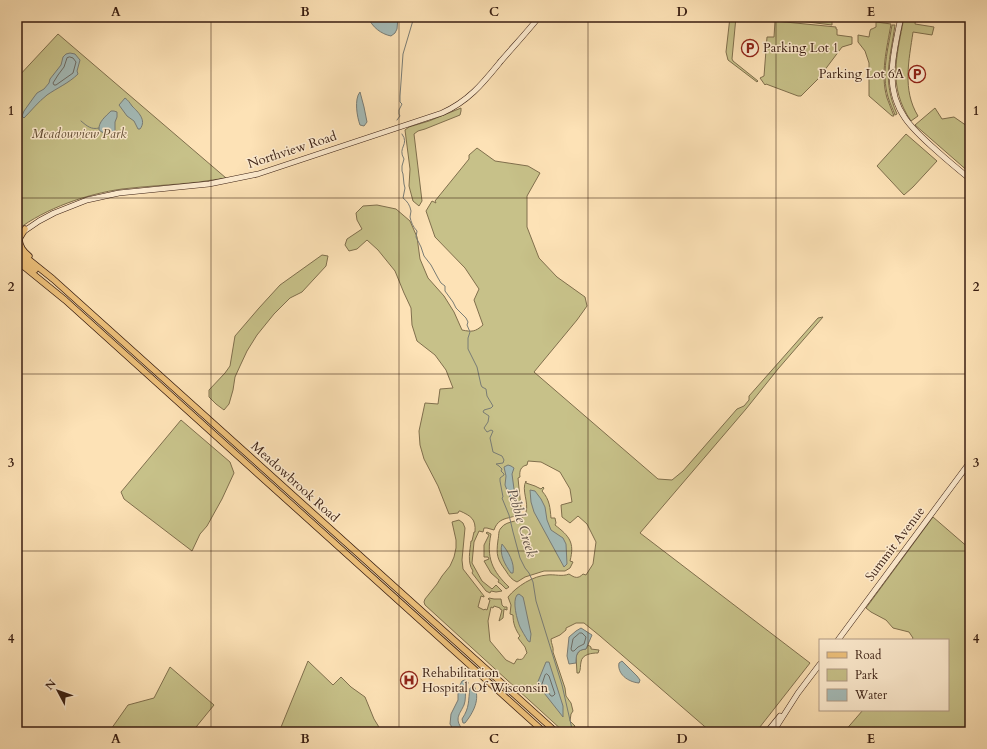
<svg xmlns="http://www.w3.org/2000/svg" width="987" height="749" viewBox="0 0 987 749" font-family="Cardo,serif">
	<style>
		.green { fill: #c7c189; stroke: #806f4d }
		.water { fill: #a4bbb8; stroke: #797c75 }
		.lines { fill: none; stroke-linecap: round; stroke-linejoin: round }
		.shore { stroke: #6e6c64; stroke-width: 1 }
		.stream { stroke: #797c75; stroke-width: 1 }
		.secondary-casing { stroke: #381d11; stroke-width: 6 }
		.primary-casing { stroke: #381d11; stroke-width: 7 }
		.secondary { stroke: #feecd0; stroke-width: 5 }
		.primary { stroke: #eec17b; stroke-width: 5.5 }
		.grid { fill: none; stroke: #381d11; stroke-width: 1; stroke-opacity: 0.55 }
		.labels { text-anchor: middle; dominant-baseline: central; stroke-width: 3; stroke-linejoin: round; paint-order: stroke }
		.poi-label { font-size: 13px; fill: #381d11; stroke: #feecd0; text-anchor: start }
		.park-label { font-size: 13px; font-style: italic; fill: #634e35; stroke: #feecd0 }
		.street-label { font-size: 13px; fill: #381d11; stroke: #feecd0 }
		.water-label { font-size: 14px; font-style: italic; fill: #584c43; stroke: #feecd0 }
		.neatline { fill: none; stroke: #381d11; stroke-width: 1.5 }
		.grid-label { font-size: 13px; text-anchor: middle; font-weight: bold; fill: #381d11 }
	</style>
	<rect width="100%" height="100%" fill="#fde2b6"/>
	<filter id="stains"><feTurbulence type="fractalNoise" baseFrequency=".005" numOctaves="4"/><feColorMatrix values="0 0 0 0 .2 0 0 0 0 .09 0 0 0 0 .02 0 0 0 .5 -.17"/></filter>
	<radialGradient id="worn" r=".72"><stop offset=".6" stop-color="#630" stop-opacity="0"/><stop offset="1" stop-color="#630" stop-opacity=".3"/></radialGradient>
	<path class="green" d="M730,17H736L732,59L733,61L758,81L757,82L728,60L726,52Z
		M798,17H831L832,18V25L800,21Z
		M904,17H916L915,24L934,27L932,35L913,32C909,60 902,90 918,116L911,121C887,86 897,56 904,17Z
		M775,21L836,27V29H837V35L852,37V44L842,47L818,79L801,96H798L766,84L765,85L760,78L764,76L767,37H774Z
		M876,22L891,24C887,48 880,74 887,98C889,104 892,110 894,116H892L869,96V63L865,51L858,42V35L869,37L870,31L871,29H872L876,27Z
		M892,25H895C890,60 882,80 897,114L895,115C893,109 890,104 888,97C881,73 888,49 892,25Z
		M58,34L226,178C217,179 208,181 199,182C173,185 147,186 122,189C87,194 46,208 17,230V78Z
		M461,108V111L460,115L425,129L418,131L414,134L422,201L419,206L413,201L409,186L410,169L405,130L409,127L429,121Z
		M935,108L942,119L954,117L967,126L970,132V173L915,125Z
		M906,134L937,161L913,187L904,195L877,166Z
		M477,148L495,161L528,166L540,173L527,196V227L539,258L557,277L585,297L587,306L577,320L534,372L658,479L672,480L683,471L737,409L744,406L749,400V396L818,318L823,317L778,369L746,409L640,533L810,663L756,732H711L600,636L584,623H576L566,628V630L560,635L551,639C551,644 554,647 553,652L565,688L566,696L571,703L573,711L571,714L570,721L575,726L574,728L570,732H564L425,605L424,602L425,599L437,584L442,576L450,566L454,557L456,548V540L452,522L459,520L463,523L465,528L462,560L463,569L484,596V597L481,596L478,607L484,610L485,609L487,610L490,600L488,599L489,598L494,599H501L502,605L504,607H507V610L504,609L503,618L499,621L502,610L500,609V608L494,606L493,608L491,607L488,621L490,641L506,660L514,664L517,659C525,661 523,656 527,653L525,647L518,638L520,636C515,629 513,623 513,615L510,614L511,605L508,597C517,586 533,576 547,575C555,574 562,577 569,574C575,578 578,579 583,574L586,575L593,564L596,542L587,524L578,516L570,523L562,517L561,505L572,502L570,489L560,472L541,462L528,461L527,465C521,466 519,471 520,477L518,478L521,508C517,523 500,512 494,530L487,528H484L483,532L479,531L474,542L472,563L482,581L492,589L496,585L502,591L496,592L491,591L490,593L486,591L472,573L473,571C467,562 470,551 471,541H472L474,532H475C476,519 471,516 460,511H459L458,513L449,514L438,486L424,459L420,445L419,431L425,403L438,404L440,389L453,388L446,370L435,355L417,341L412,325L411,308L404,293L395,271L378,250L367,240L357,249L349,251L345,245L347,239L362,229L357,220L356,213L363,206L377,205L396,209L410,221L417,237L420,259L428,278L444,296L454,312L462,330C472,332 475,332 483,325L474,300L479,289L465,268L435,237L426,211L432,201L436,203L435,201L469,159V155Z
		M322,255L328,256L326,266L302,292L290,298L274,314L257,335L247,351L240,366L235,377L233,390L229,404L224,410L216,404L209,397V390L225,373L230,366L235,336L259,308L280,285Z
		M181,420L230,462L234,473L222,499L207,526L200,534L192,551L124,499L121,492Z
		M526,481V483L535,486L541,489L543,487L544,488L542,491C550,500 550,508 551,518H555L556,523L555,525C569,536 575,542 570,561L573,562L570,568L565,571H544L525,577L517,582C512,580 509,576 506,571C497,559 496,555 498,540C499,536 498,531 501,528C507,519 522,524 526,512C529,502 521,490 526,481Z
		M933,517L970,549V732H844L863,710H948V640H912L913,638L909,632L893,628L886,620L871,612L866,608Z
		M487,532L491,534C486,557 492,571 509,587L506,589L501,584L498,582L499,580L491,573L484,561L489,559L488,557H484V545L489,535L486,533Z
		M588,645L591,647V649L599,650L598,653C592,653 582,654 581,662C580,666 581,669 579,673H577L576,656L580,650L586,649Z
		M308,661L333,685L341,677L351,687L365,697L374,719L382,732H279Z
		M170,667L214,705L192,732H109L128,705L154,698Z"/>
	<path class="water" d="M368,17H398L397,29L395,33L391,36C381,34 372,27 368,17Z
		M70,53L75,54L80,60L77,71L78,74C69,83 57,88 47,95C38,102 32,110 24,118L22,116L24,111L34,97L37,93L44,89L49,83L50,79L61,65L63,57L66,54Z
		M360,92L364,107L367,122L364,126L360,125C357,117 354,99 360,92Z
		M125,98C128,100 130,103 132,106C138,112 147,120 140,129H138L134,121L127,116L119,105Z
		M111,111H114L117,112V117L115,122V131C109,136 104,134 99,130C98,122 106,116 111,111Z
		M508,465L511,466L514,468L512,474L516,504L515,506L513,505L505,485L506,476L504,467Z
		M530,490L535,491L541,499L545,507L547,520L551,530L563,538L566,544L567,564L564,567L534,512L531,502Z
		M502,544C508,551 515,563 513,573H511C505,565 499,554 502,544Z
		M519,594L523,597L524,601L531,634L530,642L528,641C525,636 522,631 520,627C517,620 512,601 517,595Z
		M581,628L592,635L586,649C577,650 576,654 576,663L569,664L567,656L569,637L576,631Z
		M622,661L637,676L640,680L639,683C628,682 617,674 619,663Z
		M546,662H549L563,706V717L537,684Z
		M465,680L468,682C468,684 467,686 466,688C465,694 466,700 464,705C460,714 454,718 462,729L459,732H457L453,729L450,724L451,714L458,700V689L462,681Z
		M474,686C481,699 473,713 465,723H463L462,719C470,707 468,701 470,688Z"/>
	<g class="lines">
		<path class="shore" d="M70,57L73,58L76,62L73,73L56,85H54L53,83L58,75L64,67L67,58Z
			M580,633H582L586,637L584,644L578,647L574,651H572L571,649L573,639Z
			M547,674L549,676L555,694L553,696H551L542,684L545,675Z"/>
		<path class="stream" d="M397,120L400,116L399,114V110L402,104L400,102V96L403,54L414,17
			M81,121C87,126 91,130 99,128
			M402,134C410,145 397,147 404,159L402,166V171L403,174L404,184L405,188L403,198C407,201 410,205 411,211C411,213 410,215 410,217C411,222 413,227 417,231L416,237L421,247L424,256L431,265L438,278L441,283L445,286V291L453,302L456,308L466,318L468,322L467,325L470,332L468,338V349L477,367L481,385L482,387L486,389L487,396L493,406L491,408L484,410L483,412L489,416L488,422L484,428L487,432L491,430L493,431L490,438L493,452L502,456L504,460L503,463L496,464L499,466L502,469L501,471L504,474V475L500,478V481L503,497L502,498L509,515L513,532L520,558L525,568L529,573L533,582L536,601L562,685L572,729"/>
		<g class="secondary-casing">
			<path id="secondary" d="M901,17C897,36 892,56 892,75C892,111 912,129 937,151C948,161 959,170 970,179
				M17,236L39,221L54,213L87,200L119,193L209,184L258,174L442,113C469,101 483,83 501,61C514,46 527,32 539,17
				M838,640L970,462
				M767,732L780,716
				M773,732L798,693L820,664"/>
		</g>
		<g class="primary-casing">
			<path id="primary" d="M25,229L19,239C20,247 23,251 29,256
				M17,250L53,279L556,732
				M17,256L35,270
				M17,261L65,300L544,732"/>
		</g>
		<use href="#secondary" class="secondary"/>
		<use href="#primary" class="primary"/>
	</g>
	<path class="grid" d="M211,17V732M399,17V732M588,17V732M776,17V732M17,198H970M17,374H970M17,551H970"/>
	<defs>
		<g id="parking-ring" transform="scale(0.9)"><circle r="9.5" fill="#feecd0" stroke="#8f2418" stroke-width="1.5"/><path d="M-3.5-5.5H1a3.5 3.5 0 0 1 0 7H-1V5.5H-3.5ZM-1-3.4V-.6H.8a1.4 1.4 0 0 0 0-2.8Z" fill="#8f2418"/></g>
		<g id="hospital-ring" transform="scale(0.9)"><circle r="9.5" fill="#feecd0" stroke="#8f2418" stroke-width="1.5"/><path d="M-5-5h3v3.5h4V-5h3V5h-3V1.5h-4V5h-3Z" fill="#8f2418"/></g>
	</defs>
	<g fill-rule="evenodd">
		<use href="#parking-ring" x="750" y="48"/>
		<use href="#parking-ring" x="917" y="74"/>
		<use href="#hospital-ring" x="409" y="680"/>
	</g>
	<g class="labels">
		<g class="poi-label">
			<text x="763" y="48">Parking Lot 1</text>
			<text x="904" y="74" text-anchor="end">Parking Lot 6A</text>
			<text x="422" y="673">Rehabilitation<tspan x="422" dy="15">Hospital Of Wisconsin</tspan></text>
		</g>
		<g class="park-label">
			<text x="79" y="134">Meadowview Park</text>
		</g>
		<g class="street-label">
			<text transform="translate(292 150) rotate(-18)">Northview Road</text>
			<text transform="translate(295 482) rotate(42)">Meadowbrook Road</text>
			<text transform="translate(895 544) rotate(-53)">Summit Avenue</text>
		</g>
		<g class="water-label">
			<text transform="translate(522 523) rotate(73)">Pebble Creek</text>
		</g>
	</g>
	<rect width="987" height="749" fill="none" stroke="#fde2b6" stroke-width="44"/>
	<rect x="819" y="639" width="130" height="72" fill="#feecd0" stroke="#af9984"/>
	<rect x="827" y="652" width="20" height="6" fill="#eec17b" stroke="#af9984"/>
	<text x="855" y="659" font-size="12" fill="#381d11">Road</text>
	<rect x="827" y="669" width="20" height="12" fill="#c7c189" stroke="#af9984"/>
	<text x="855" y="679" font-size="12" fill="#381d11">Park</text>
	<rect x="827" y="689" width="20" height="12" fill="#a4bbb8" stroke="#af9984"/>
	<text x="855" y="699" font-size="12" fill="#381d11">Water</text>
	<g transform="translate(58 691) rotate(311)" stroke="#feecd0" stroke-width="3" paint-order="stroke">
	<path d="M0-3L7 15L0 10L-7 15Z" fill="#381d11"/>
	<text y="-6" font-size="11" font-weight="bold" text-anchor="middle" fill="#381d11">N</text>
	</g>
	<rect x="22" y="22" width="943" height="705" class="neatline"/>
	<g class="grid-label">
		<text x="116" y="16">A</text>
		<text x="305" y="16">B</text>
		<text x="494" y="16">C</text>
		<text x="682" y="16">D</text>
		<text x="871" y="16">E</text>
		<text x="11" y="115">1</text>
		<text x="976" y="115">1</text>
		<text x="11" y="291">2</text>
		<text x="976" y="291">2</text>
		<text x="11" y="467">3</text>
		<text x="976" y="467">3</text>
		<text x="11" y="643">4</text>
		<text x="976" y="643">4</text>
		<text x="116" y="743">A</text>
		<text x="305" y="743">B</text>
		<text x="494" y="743">C</text>
		<text x="682" y="743">D</text>
		<text x="871" y="743">E</text>
	</g>
	<rect width="100%" height="100%" filter="url(#stains)"/>
	<rect width="100%" height="100%" fill="url(#worn)"/>
</svg>
